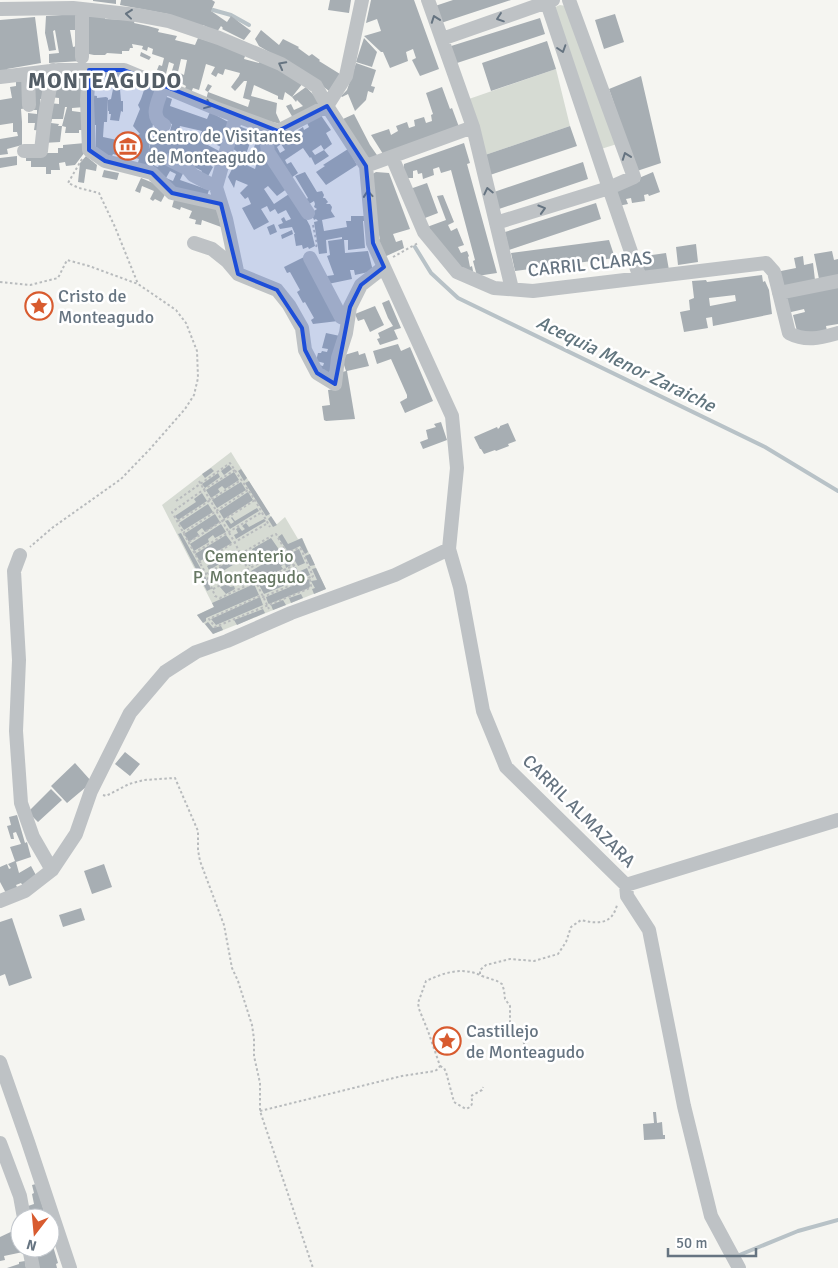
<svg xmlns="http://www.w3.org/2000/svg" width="838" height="1268" viewBox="0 0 838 1268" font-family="Signika,sans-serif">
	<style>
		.green { fill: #d6dbd3 }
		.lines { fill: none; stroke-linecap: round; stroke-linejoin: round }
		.stream { stroke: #b8c2c7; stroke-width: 4 }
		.building { fill: #a7aeb3; fill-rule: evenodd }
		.path { stroke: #b8bbbd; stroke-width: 2; stroke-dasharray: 2.5 2.5; stroke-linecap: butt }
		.minor { stroke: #bec2c5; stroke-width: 14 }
		.oneway { stroke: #667481 }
		.marked { fill: #1d4ed8; fill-opacity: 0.2; stroke: #1d4ed8; stroke-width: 4; stroke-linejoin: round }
		.labels { text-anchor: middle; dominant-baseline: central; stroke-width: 5; stroke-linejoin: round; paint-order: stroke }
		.poi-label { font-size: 18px; fill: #667481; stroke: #fff; text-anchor: start }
		.street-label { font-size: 18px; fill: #667481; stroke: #fff }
		.park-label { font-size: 18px; fill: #677864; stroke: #fff }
		.water-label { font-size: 19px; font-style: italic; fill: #61757e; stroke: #fff }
		.district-label { font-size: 22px; font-weight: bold; letter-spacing: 1px; fill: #535d66; stroke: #fff }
	</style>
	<rect width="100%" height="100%" fill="#f5f5f1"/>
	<path class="green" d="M560,5L566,6L617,144L601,149L553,8Z
		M556,69L570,126L485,155L466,100Z
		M231,452L276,525L285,517L298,539L302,538L326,589L213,634L197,615L214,607L162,505Z"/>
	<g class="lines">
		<path class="stream" d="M213,10L231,15L249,25
			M415,247L431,273L458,298L765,447L838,491
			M737,1256L798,1231L838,1220"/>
	</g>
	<path class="building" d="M93,0H116V4L93,1Z
		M121,0H212L215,2L211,11L227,22L231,16L251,31L244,40L222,29L223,28L221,26L217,32L203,25V26L168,14L120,5Z
		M330,0H351L349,13L328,10Z
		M371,0H414L439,69L420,76L412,60L416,58L413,49L406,52L408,61L390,68L383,52H381L364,36L381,31L377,19L366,23Z
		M453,0H511L441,23L435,6Z
		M78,14V30H70L73,47L80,45L81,61L49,63V54L59,53L55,30L53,31L56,50L49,51L45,33L46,16Z
		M615,14L624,42L604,49L595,20Z
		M83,15L105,17V19L135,20L134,23L148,26L159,29L158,32L177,36L175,40L195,45L198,38L246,53L244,59L259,63L260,60L303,83L292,97L306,87L323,105L293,118L286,106L291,104L294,110L303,106L297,100L296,102L292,97L285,92L283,100L278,99V96L254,85L251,96L277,103L276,113L281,124L247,116L206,100L208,92L205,90L208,84L212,86L208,92L248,107L250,100L243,98L247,81H244L235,91L231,87L239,76L240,73L225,69L223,75L218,73L216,77L211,74L215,67L206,64L199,90L193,88L191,93L184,91L186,86L170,77L174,64L169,62L166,74L157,70L159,65L162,66L164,58L152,54L153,49L148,47L147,51L142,49L143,46L132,44L133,48H130L129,51H122V54L107,53L105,55H94L84,53ZM181,59L187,60L184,75L178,72Z
		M35,17L41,63L7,69L8,70L0,72V20Z
		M540,18L545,34L454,64L448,47Z
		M261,30L279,45L283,39L299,47L298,48L309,56L312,54L320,60L319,61L340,74L329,91L311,77L259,46L255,39Z
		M364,38L377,52L372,67L356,62Z
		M547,41L556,69L491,91L482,63Z
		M141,52L151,57L149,60L140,56Z
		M356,63L376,70L371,86L375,87L373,93L368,91L366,100L355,111L348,94L342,97L341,96L347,90Z
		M82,75L85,107L72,108V111L87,113V130H79V133H65L66,127L62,126L60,142L43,143L49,103L59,104V98L49,97L53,77ZM65,107H67L62,126H58L59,124L51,123L52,119H63Z
		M641,76L661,163L637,171L609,89Z
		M16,79H24L27,108L21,109L22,122V145L7,149L8,154L0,155V139L18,136L17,132H13V123L0,125V100L12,98L10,87L16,86Z
		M50,83L47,99H40L42,131L34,130L35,123H28V113L37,114V110H29L33,84Z
		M146,84L158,88L153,124L148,154L151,156L147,167L137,166L139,159L132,157L130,159L113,154L111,158L96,147V125H93L90,95L97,96V98L106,97L108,98L107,122H104L103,137L117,140L126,139L137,140L138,135L140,134L133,126L140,109L138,105L141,99Z
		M442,87L450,109L452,108L459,127L383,154L371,135L389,129L391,135L398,131L396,126L407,122L409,128L415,126L414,120L424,117L426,123L432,121L431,115L433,114L426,93Z
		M113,89H120L121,101H123V112L121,111L119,121L110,120L111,114H109V111H108V100L111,99Z
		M164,96L172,99L170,106L207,119L210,112L230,123L221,147L213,143L215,140L210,139L212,134L208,132L204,143L221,152L215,166L191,152V154L213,167L206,180L199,176L202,171L188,164L179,163L161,156L155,166L158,167L161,161L185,169L180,180L209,190L206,199L182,195L158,173L152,164L158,155L148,152L156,126L170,131L172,124L164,122L158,117ZM180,126L202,131L198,139L178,133ZM170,171L176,174L173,181L166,178Z
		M320,114L331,130L326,133L332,144L324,150L321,145L312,151L315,155L324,150L329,156L315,165L311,157L310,158L303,148L285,160L287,164L291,162L298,173L291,178L269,146L293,128L297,135L299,134L297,131L303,127L304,130L309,127L307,123ZM281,144L285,150L280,153L277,147Z
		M354,114L370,145L379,158L366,161L343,119Z
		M236,125L254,132L246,154L240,151L239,153L229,146Z
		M570,126L577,146L490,175L485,155Z
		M259,133L267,137L288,188L277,196L268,186L264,189L274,204L292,192L310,226L315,246L309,249L308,247L303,249L302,245L296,246L294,234H295L292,227L280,229L278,225L283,223L281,219L284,217L286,221L291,219L286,210L278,214L275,209L270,212L267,206L261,209L269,222L254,230L242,208L251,204L248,197L245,199L240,193L248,185L236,180L234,188L228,177L237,159L242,162V163L255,169L258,159L251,156Z
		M85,143V152L75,165L66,166L65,162L59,163L60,170H51V174H46V167H31V161H26V153H58V148H63V145Z
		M464,143L470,163L467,164L497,273L477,276L473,261L475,260L451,170L441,173L439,167L433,169L434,175L423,179L422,173L418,174L417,170L413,171V178H405L403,171L404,164Z
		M348,149L357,165L326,185L316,172L325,166L323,165Z
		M17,156V165L0,168V158Z
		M86,156L97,165L96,171L86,169L84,183L78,182L80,163Z
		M583,162L588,179L499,209L494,192Z
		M104,170L119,173L117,180L102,177Z
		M305,172L317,192L322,191L324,195L323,198H325L328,202L326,204H330L332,207L331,211L335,217L322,220L324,231L347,227L346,221H351V216H365L367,221H363L365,248L348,250V240H344L345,253L368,251L373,271L355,275L354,270H350L352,279L328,284L327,276L334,275L327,256L330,255L328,241L342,239V237L326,240L327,253L319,254L314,222L318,221L316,219L314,220L311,213L317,209L314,207L315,204L314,201L306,206L304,201L308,198L295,176Z
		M376,172L389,173L410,229L393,234L396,242L402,240L404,248L382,258L377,240L380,239L376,223L369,176Z
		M653,172L660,192L649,196L648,194L644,195L645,201L632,203L631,198L626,199L628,204L618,206L613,190L640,181L639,178Z
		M141,178L168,189L161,202L155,199L153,201L150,199L154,191L142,186L140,193L135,191Z
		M427,183L438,213L425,218L410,189Z
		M443,195L454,222L448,225L451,231L457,228L464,245L458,247L461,253L467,251L469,256L468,257L470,267L472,266L473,271L471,273L452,265L427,227L446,220L437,196Z
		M175,196L217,209L221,227L202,220L201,225L195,224L196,220L189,218L192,211L181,207L180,210L172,207Z
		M596,203L601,219L509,250L505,232Z
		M274,224L277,232L270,235L267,227Z
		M292,230L293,234L282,239L281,235Z
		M609,240L615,258L515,271L511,253Z
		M696,244L698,262L678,265L676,247Z
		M832,251L834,260L838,259V275L819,279L814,254Z
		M666,253L669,270L640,274L638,257Z
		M803,256L804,265L813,263L815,280L781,288L776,272L796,268L794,258Z
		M304,257L338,321L313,324L311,320L314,318L305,302L303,303L297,292L300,290L290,272L287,273L284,267Z
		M762,275L763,282L765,281L769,290L772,314L713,326L712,317L706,318L708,328L684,332L680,312L690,310L689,300L694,298L692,281L706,280L707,282ZM735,295L736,301L710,306L709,298Z
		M838,286V324L826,326L827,331L798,335L793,315L805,312L804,309L787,313L784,298Z
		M34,299L48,305L42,320L27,313Z
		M389,300L401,328L394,330L398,339L380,345L377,339L380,338L378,333L393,326L388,318L382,303Z
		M375,306L384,325L370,332L364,319L358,321L355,314Z
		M326,333L340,336L328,377L315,364L323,366L324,363L316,361L318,353H321L322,351L327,352L328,349L322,348Z
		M398,344L401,351L410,347L433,401L405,413L400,402L407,398V395L391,359L377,364L373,351Z
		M358,351L359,355L365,353L369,366L347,371L355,419L326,421L324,420L322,406L330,405L328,390L341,388L339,373L346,371L341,356Z
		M441,422L447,440L423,449L420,442L428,439L426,430L436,427L434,424Z
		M508,423L516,441L508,444L509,446L496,451L495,450L484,454L481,449H480L474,437L497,427L498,429L500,427V426Z
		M229,465L232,469L224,475L221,471Z
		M211,468L214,471L205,478L202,474Z
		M241,469L247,478L244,481L238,471Z
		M234,472L239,480L225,489L222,486L218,489L220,492L211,498L206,490Z
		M218,473L220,477L205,488L202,484Z
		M249,481L270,514L266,516L245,483Z
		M241,482L246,490L217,508L212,500Z
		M248,492L253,500L224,519L219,511Z
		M202,493L207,501L178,520L175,516L196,502L194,499Z
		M208,504L213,512L184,530L179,523Z
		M257,508L259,511L230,529L225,521L228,520L231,524L234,522L231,518L232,517L235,521Z
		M215,514L220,522L205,532L202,528L197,532L199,535L189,542L184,534Z
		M271,516L277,525L273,527L268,519Z
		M264,519L266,521L236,539L234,535L238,533L236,529L239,527L242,531L245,529L242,526L246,523L249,527Z
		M221,524L226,532L215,538L213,535L208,539L209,542L194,551L190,544Z
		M181,533L201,569L197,571L178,534Z
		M282,534L288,544L302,538L308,552L305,554L300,546L288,552L278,537Z
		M226,535L232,543L200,561L195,554Z
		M271,538L280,551L272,555L270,551L268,553L269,556L249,566L247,563L262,556L260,553L255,555L252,549Z
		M299,549L305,563L298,566L295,561L293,562L289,554Z
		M235,550L237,554L209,570L207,566L219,559L217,556L221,554L222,557Z
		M250,550L252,553L250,554L253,558L249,559L247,556L245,557L243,555L246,554L245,552Z
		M284,552L291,565L286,568L285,564L281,566L283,569L260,579L259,576L255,578L251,571Z
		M310,554L315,565L310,566L305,556Z
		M230,561L233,565L221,572L219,567Z
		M296,567L298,572L307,568L310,575L264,594L258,583L270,578L272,582L275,581L273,577Z
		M316,568L326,589L314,594L312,589L315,588L311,581L317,580L312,569Z
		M210,572L212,576L218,573L220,577L210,582L209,578L210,577L208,574Z
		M205,576L211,589L207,591L200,578Z
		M244,576L246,579L250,577L252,581L242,586L240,578Z
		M309,579L310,586L309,588L269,604L268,603L266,597Z
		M228,584L230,587L234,586L235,589L226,594L220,587Z
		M254,584L259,595L206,618V621L203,623L197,615L214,607L212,603Z
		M301,594L303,598L291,603L289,598Z
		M260,597L263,605L216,625L211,619Z
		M283,600L286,605L273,610L271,605Z
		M263,609L265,613L237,625L234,620Z
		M208,622L213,628L221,626L223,630L213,634L205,624Z
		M125,752L140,764L130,776L115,764Z
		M75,763L92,782L67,803L51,786Z
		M51,789L62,800L38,822L28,812Z
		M17,815L25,843L27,842L31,857L16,862L19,873L31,866L37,877L23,886L21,883L16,885L18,889L7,895L0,882V867L7,864L9,869L11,868L8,864L15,861L10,847L21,844L16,832L13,833L14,839H11L7,826L11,825L9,817Z
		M104,864L112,887L92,894L84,871Z
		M81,908L85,920L63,927L59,915Z
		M12,918L32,978L9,986L5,974L0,976V922Z
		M653,1112H656L657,1123L662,1122L663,1135H665V1139L644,1140L643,1124L654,1123Z
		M36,1184L46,1218H30L28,1206L34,1204L32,1194L34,1193L32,1185Z
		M17,1229L20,1239V1248H22L23,1252L4,1256L5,1260L0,1261V1237Z
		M50,1236L58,1263L56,1264L57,1268H38L35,1249L50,1248Z
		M25,1261L26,1268H7L19,1264V1262Z"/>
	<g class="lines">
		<path class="path" d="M82,159L68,183L79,188L99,193L115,227L138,284
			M313,225L317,244L316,247
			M393,257L418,243
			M0,282L30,285L58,278L67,260L89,266L138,284L176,310L186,323L197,351L198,378L194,395L185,409L150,449L121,479L52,528L30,547
			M235,470L203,490L172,512L206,574L215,596L220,598L254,582
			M199,481L235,543L254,582H256L269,609
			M176,501L230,463L255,500L270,527
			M178,521L241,480
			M183,533L248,490
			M189,542L255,500
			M194,553L262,512
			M286,553L299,548L301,549L313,576L310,580L311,586L310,588L215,627L209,619L260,596L263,597L313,576
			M199,563L268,523
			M206,574L273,535L276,534L294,566
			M256,582L295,565
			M213,589L248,571V569L284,550
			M103,795L106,796L129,784L144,780L175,778L198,831V850L200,861L224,925L232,968L238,981L252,1025L254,1039V1056L260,1083V1111L313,1268
			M538,1055L527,1053L522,1037L512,1034L510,1026V1006L505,999L504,990L502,984L497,981L482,976L480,974V970L486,965L510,959L534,961L558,954L566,942L571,927L581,920C597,924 612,925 617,905
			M440,1066L444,1068L446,1072L454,1102L466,1109C473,1106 473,1103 471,1096L482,1090L483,1087
			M260,1111L402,1076L435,1071L438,1069L440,1066L428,1031L419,1009L418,1003L426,981C443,973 463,966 482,976"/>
		<path class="minor" d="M428,0L473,127L512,289
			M546,0L609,188L634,177L569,0
			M0,9L73,8L137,15L169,21L219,38L281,64L316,86L327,106L366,166L373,243L452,416L457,468L449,549L460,587L483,711L506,767L626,885L627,896L649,930L684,1106L711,1216L739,1268
			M82,9V57
			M442,39L553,0
			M89,70L87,100L89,150L105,161L152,173L172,193L221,204
			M28,74L29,105
			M0,77L59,70H124L215,108L278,131L327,106L346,76L362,0
			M163,87C159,100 148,117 164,125
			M236,116L216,187L226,219L237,271
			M272,129L267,145L268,152L308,213
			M24,151H41L45,115L53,70
			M392,157L424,232L457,272L494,288L533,291L766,263L774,272L789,333C806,342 820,338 838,333
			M170,160L188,169L193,175L208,183L216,185
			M366,166L473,127
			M496,223L609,188L640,278
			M194,243L212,249L227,261L238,274L277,290L289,305L302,328L305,350L317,373L335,384L338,358L346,333L350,307L361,285L384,267
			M310,258L341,317L348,320
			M779,293L838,281
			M20,555L14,571L19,660L16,731L21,803L33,837L52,870
			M626,885L838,820
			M0,901L25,891L52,870L76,834L91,791L130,713L165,672L196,652L227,641L291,613L395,575L449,549
			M0,1062L28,1142L70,1268
			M0,1143L20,1196L24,1218
			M29,1248L33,1268"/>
	</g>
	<defs><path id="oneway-chevron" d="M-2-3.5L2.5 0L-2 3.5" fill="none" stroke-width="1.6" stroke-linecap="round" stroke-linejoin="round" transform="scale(1.25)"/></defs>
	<g class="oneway">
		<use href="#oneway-chevron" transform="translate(129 14) rotate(-174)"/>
		<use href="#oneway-chevron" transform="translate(500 18) rotate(161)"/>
		<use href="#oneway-chevron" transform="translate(435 19) rotate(-110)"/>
		<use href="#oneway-chevron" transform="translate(562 49) rotate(72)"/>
		<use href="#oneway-chevron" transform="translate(282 65) rotate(-152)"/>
		<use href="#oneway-chevron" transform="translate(208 105) rotate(22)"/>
		<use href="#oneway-chevron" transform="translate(626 156) rotate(-110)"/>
		<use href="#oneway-chevron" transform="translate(488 191) rotate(-103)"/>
		<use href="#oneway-chevron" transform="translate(368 194) rotate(-95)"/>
		<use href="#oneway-chevron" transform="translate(542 209) rotate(-17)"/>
	</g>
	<path class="marked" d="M89,70H124L278,131L327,106L366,166L373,243L384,267L361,285L350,307L335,384L317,373L305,350L302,328L277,290L238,274L221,204L172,193L152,173L105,161L89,150Z"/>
	<defs>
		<g id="museum-ring" transform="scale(1.4375)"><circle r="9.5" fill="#fff" stroke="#d85b2f" stroke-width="1.5"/><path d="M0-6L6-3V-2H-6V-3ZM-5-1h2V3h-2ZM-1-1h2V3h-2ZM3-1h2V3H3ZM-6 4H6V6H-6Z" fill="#d85b2f"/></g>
		<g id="sight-ring" transform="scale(1.4375)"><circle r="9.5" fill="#fff" stroke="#d85b2f" stroke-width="1.5"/><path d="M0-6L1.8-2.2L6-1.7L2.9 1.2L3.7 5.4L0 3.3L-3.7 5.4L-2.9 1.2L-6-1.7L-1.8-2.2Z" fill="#d85b2f"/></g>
	</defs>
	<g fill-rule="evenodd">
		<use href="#museum-ring" x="128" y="146"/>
		<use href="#sight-ring" x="39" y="306"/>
		<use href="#sight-ring" x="447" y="1041"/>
	</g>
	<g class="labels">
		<g class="poi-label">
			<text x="147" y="136">Centro de Visitantes<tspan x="147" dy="21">de Monteagudo</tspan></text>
			<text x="58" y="296">Cristo de<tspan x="58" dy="21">Monteagudo</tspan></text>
			<text x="466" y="1031">Castillejo<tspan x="466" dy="21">de Monteagudo</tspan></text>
		</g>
		<g class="street-label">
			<text transform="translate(590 264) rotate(-6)">CARRIL CLARAS</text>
			<text transform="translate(579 811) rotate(45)">CARRIL ALMAZARA</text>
		</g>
		<g class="park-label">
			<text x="249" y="556">Cementerio<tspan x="249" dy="21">P. Monteagudo</tspan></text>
		</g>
		<g class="water-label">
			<text transform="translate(626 364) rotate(26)">Acequia Menor Zaraiche</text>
		</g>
		<g class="district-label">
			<text x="105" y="80">MONTEAGUDO</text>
		</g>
	</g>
	<g transform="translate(35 1233) rotate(196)"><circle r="24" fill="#ffffff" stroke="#c2c7cd"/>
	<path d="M0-4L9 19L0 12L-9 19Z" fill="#d85b2f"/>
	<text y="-8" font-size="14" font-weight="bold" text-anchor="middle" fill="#667481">N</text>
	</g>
	<path d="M668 1248v8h88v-8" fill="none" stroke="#667481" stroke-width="2.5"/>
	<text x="676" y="1248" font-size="15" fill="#667481" stroke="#ffffff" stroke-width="4" paint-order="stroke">50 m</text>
</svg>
